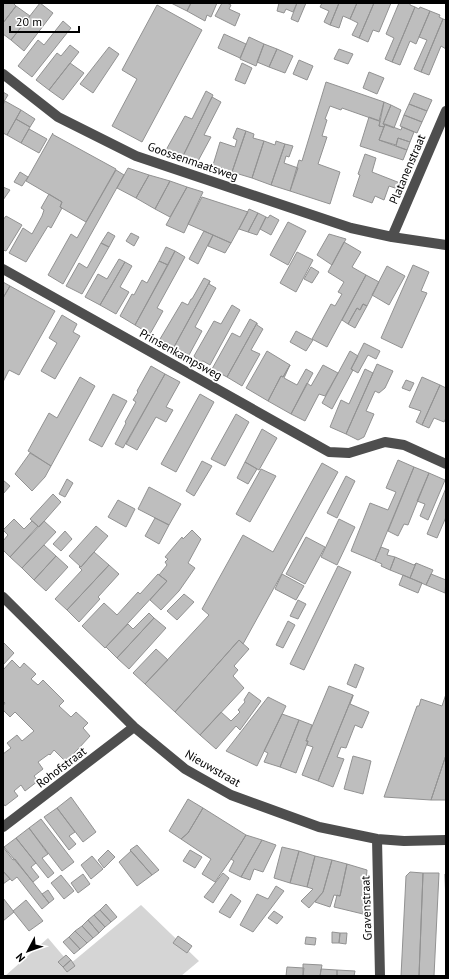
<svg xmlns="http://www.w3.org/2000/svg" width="449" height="979" viewBox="0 0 449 979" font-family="'PT Sans',sans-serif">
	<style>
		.green { fill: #d5d5d5 }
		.building { fill: #bebebe; stroke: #929292 }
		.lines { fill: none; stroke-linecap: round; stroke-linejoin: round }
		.minor { stroke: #4e4e4e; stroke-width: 10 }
		.labels { text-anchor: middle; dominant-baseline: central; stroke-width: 3.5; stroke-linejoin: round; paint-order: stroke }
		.street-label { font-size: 12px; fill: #000; stroke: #fff }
	</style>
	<rect width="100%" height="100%" fill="#fff"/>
	<path class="green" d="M141,905L199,961L181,976H5L48,938L70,964Z"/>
	<path class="building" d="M3,3H13L16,6L3,23Z
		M40,3L53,13L24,51L11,40Z
		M171,3H191L187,11Z
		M191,3H217L211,17L207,15L205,21L187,11Z
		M222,3H227L231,5L229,9L240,14L235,26L215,16Z
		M279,3H297L293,12L286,9L284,13L277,11Z
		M297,3H306L298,22L291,19Z
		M322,3H339L330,25L324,22L329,11L320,7Z
		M339,3H357L350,19L343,16L339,28L330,25Z
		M357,3H374L359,38L352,35L358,23L350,19Z
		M374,3H391L379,32L373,30L368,42L359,38Z
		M399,3H410V5L415,7L392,62L385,59L394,38L386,34Z
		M157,5L202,30L142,142L112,126L137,79L122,70Z
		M16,6L30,16L11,40L3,34V23Z
		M415,7L419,9L420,7L430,11L416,44L410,41L400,65L392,62Z
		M430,11L440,15L439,17L443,19L421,72L414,69L427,40L419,37Z
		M443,19L446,20V49L441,46L429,75L421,72Z
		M63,21L71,28L32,77L18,66L38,40L44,45Z
		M224,34L246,44L240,58L218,48Z
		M249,37L264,44L256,66L240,59Z
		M264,44L277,49L269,67L257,62Z
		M70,45L79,52L49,90L36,80L57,53L61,56Z
		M109,47L119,54L93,93L80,84Z
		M277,49L293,56L285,73L269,67Z
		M339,49L353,54L348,64L334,59Z
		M299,60L313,66L307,80L293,74Z
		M70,63L84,73L63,100L49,90Z
		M242,63L252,68L245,84L235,80Z
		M369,72L384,78L377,94L363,88Z
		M326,82L384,102L379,121L342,108L341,110L330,106L325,119L327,120L322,136L327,137L318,164L340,172L330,204L290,191L299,160L302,161Z
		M206,91L213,95L183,156L166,150L185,116L192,119Z
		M3,92L8,95L3,103Z
		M414,93L432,100L427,111L409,104Z
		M212,97L221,102L204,135L211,137L198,161L183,156Z
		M5,101L21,110L7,135L3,133V105Z
		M384,102L391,105L383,124H385L384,127L379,126Z
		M409,104L427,111L422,122L404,115Z
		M391,105L401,110L394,128L383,124Z
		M21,110L35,119L30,127L16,119Z
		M404,115L422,122L417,133L400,126Z
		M369,117L380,121L379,126L384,127L379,140L407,150L403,160L360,146Z
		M16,119L30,127L21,143L7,135Z
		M385,124L401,130L402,127L414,132L410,142L398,138L396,145L379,140Z
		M237,128L246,131L232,172L213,165L220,142L235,147L237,140L233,138Z
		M29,129L47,139L39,153L21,143Z
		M246,131L254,134L253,138L264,141L252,178L232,172Z
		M53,133L52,134L116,169L86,222L60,207L62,202L26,181Z
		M398,138L410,142L407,150L396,146Z
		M264,141L275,145L276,141L285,144L271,185L252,178Z
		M285,144L293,146L289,157L286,156L284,163L298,168L290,191L271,185Z
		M365,154L376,158L372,172L400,183L398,189L389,186L384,200L375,196L372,203L353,196L360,175L358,174Z
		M128,168L149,175L136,198L117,188Z
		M116,170L124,175L63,284L48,275L71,234L77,238Z
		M20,172L28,177L22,186L14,182Z
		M149,175L170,181L155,209L136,198Z
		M170,181L187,187L170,217L155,209Z
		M3,187L10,190L3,200Z
		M187,187L203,192L184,233L166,225Z
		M49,194L62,202L60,207L62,208L51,228L48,226L26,262L9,253L23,228L32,234L42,216L44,210L41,208Z
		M202,197L248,212L231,243L188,224Z
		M249,209L258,213L248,232L239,229Z
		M258,213L266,217L257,235L248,232Z
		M270,215L279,220L271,235L260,229L266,217L268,218Z
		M6,216L22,225L6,251L3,250V220Z
		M288,222L306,231L288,265L270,255Z
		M204,231L213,235L198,264L189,259Z
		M108,232L115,236L109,247L101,243Z
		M131,233L139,237L134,246L126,241Z
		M329,234L346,239L332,265L317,255Z
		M213,235L231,243L225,253L208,246Z
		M344,242L361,252L352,267L366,275L327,347L312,339L331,304L335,306L342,294L338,292L344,282L328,272Z
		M101,243L109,247L82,294L66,286L79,263L87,268Z
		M166,247L175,251L168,265L159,261Z
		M175,251L185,257L157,308L163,311L150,334L135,325Z
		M297,252L313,260L296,292L280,283Z
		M119,259L125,262L100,305L85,297L98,274L107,279Z
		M159,261L168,265L135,325L120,316L132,294L134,295L142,280L147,283Z
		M125,262L132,266L120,287L129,292L116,314L100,305Z
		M413,265L429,272L421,291L427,293L402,348L381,338Z
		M387,266L405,276L389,305L372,295Z
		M311,267L319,272L312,283L304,279Z
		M366,275L379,282L367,306L363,304L360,310L357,308L348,324L342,320Z
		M204,278L210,281L174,347L160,339L182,302L188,305L191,299H192Z
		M210,281L209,284L216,288L195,327L202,331L189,355L174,347Z
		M3,282L10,286L3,298Z
		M10,286L55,311L19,375L9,370L3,382V298Z
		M363,304L367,306L355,328L348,324L357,308L360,310Z
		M232,305L240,310L210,365L203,361L200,362L197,360L194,356L214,321L221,324Z
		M62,315L77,324L73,332L80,336L55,379L41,371L57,343L49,338Z
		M250,319L257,323L227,377L212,369L232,333L240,337Z
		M257,323V325L263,329L251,350L260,354L242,386L227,377Z
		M296,331L313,340L306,351L290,342Z
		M364,343L380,351L376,359L368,355L358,373L351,369Z
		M267,351L290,365L283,377L281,376L268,401L246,388Z
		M350,351L358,356L351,369L353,370L332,409L322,403Z
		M377,364L393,371L385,388L379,393L375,391L366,411L374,414L364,437L358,440L346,434Z
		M290,365L284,378L297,385L306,369L313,373L291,414L268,401L281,376L283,377Z
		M323,365L338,373L325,396L319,394L305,421L291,414L307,383L311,386Z
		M151,366L165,374L123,448L115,444L126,423L125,422L136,402L133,400L138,392L137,391Z
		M365,369L373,373L346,434L330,427L341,400L349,404Z
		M165,374L180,382L166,407L173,410L166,422L156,417L137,450L126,444Z
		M80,377L95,386L51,466L28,451L49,413L57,418Z
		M422,377L440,385L422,425L416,422L421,411L409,407Z
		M406,380L414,383L410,391L402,388Z
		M440,385L446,388V418L444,422L434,418L429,428L422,425Z
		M113,394L127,401L102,447L89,440Z
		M200,394L214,402L176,472L161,464Z
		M236,414L249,422L225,466L211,459Z
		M262,429L277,438L259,470L245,462Z
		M30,453L51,466L45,477L32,491L15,474Z
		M398,460L414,467L375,561L351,551L370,503L388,510L396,492L386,488Z
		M202,461L212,466L194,496L186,491Z
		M245,462L257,469L248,484L237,478Z
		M322,463L338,472L243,644L239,640L175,712L145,684L209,615L202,609L243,535L273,552Z
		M414,467L429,473L408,525L404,524L398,536L388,531Z
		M261,469L276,476L250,522L236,514Z
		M429,473L445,480L428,520L420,516L425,504L417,501Z
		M346,476L355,481L337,518L327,513Z
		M67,479L73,483L65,497L59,494Z
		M3,480L10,486L3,494Z
		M149,487L181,504L169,525L138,509Z
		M446,488V517L437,538L427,534Z
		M53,494L61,502L39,527L30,519Z
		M118,500L135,509L126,527L108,517Z
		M155,518L169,525L159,544L145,536Z
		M14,519L24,529L32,521L38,526L10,557L3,550V541L8,535L3,530Z
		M339,519L355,527L337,565L321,557Z
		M44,521L56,532L22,568L10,557Z
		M96,526L108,536L81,567L69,556Z
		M192,530L201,539L188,563L195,568L179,591L161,610L150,600L167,581L159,575L167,565L165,562L168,559L165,557L182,537L183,539Z
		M65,531L72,539L61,551L53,544Z
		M306,537L325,547L305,584L286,574Z
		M44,545L56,556L34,580L22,568Z
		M381,547L389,550L387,555L395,557L390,570L381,566L382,564L375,561Z
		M94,552L109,565L67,610L55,599L82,570L79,567L80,566L81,567Z
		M56,556L68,567L46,591L34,580Z
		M395,557L414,565L416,563L410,578L390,570Z
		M416,563L433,570L426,585L410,578Z
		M109,565L119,574L98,597L100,599L79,622L67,610Z
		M338,566L351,572L304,670L290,664Z
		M158,574L167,581L105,648L82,626L104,603L117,615L138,592L140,594Z
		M282,574L304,586L296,600L275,589Z
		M431,574L446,580L445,593L426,585Z
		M403,575L422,583L418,593L399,585Z
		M184,594L194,602L177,620L167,611Z
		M298,600L306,604L298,619L290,616Z
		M149,613L154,618L117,658L106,647L128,624L133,629Z
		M154,618L166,628L129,669L117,658Z
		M288,621L295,625L283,648L276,645Z
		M239,640L249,649L234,666L238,670L233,676L244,688L200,735L175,712Z
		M3,642L14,653L3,665Z
		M156,649L168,660L145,684L133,673Z
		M12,660L20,668L24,663L36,674L31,679L38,685L43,680L64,701L59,706L71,717L76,712L88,723L83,728L90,736L66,762L54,750L50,755L49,754L38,762L43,769L34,776L38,781L25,791L21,785L14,791L18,796L5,806L3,803V754L11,748L7,743L17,735L22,741L34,731L15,712L10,717L3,710V706L5,703L3,701V670Z
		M355,664L364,668L356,688L347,684Z
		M329,686L353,695L318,781L302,775L313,747L307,745L308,741H306Z
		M249,692L261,701L240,730L236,726L216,749L200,735L221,712L231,721L240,712L238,710L245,702L244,700Z
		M446,694V755L431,800L384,797L417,706H419L421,699L442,706Z
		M353,695V696L350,704L369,712L362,728L355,725L346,748L341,747L337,757L344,759L333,787L318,781Z
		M268,697L286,706L257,766L226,751Z
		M282,714L299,720L280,767L264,762L268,753L264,751Z
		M299,720L312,725L306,741H308L296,773L280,767Z
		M446,755V800H431Z
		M353,756L371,761L363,794L344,789Z
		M71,797L96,832L83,842L57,808Z
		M188,799L203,808L188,833L181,839L169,831Z
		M57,808L75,832L69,836L76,844L69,850L44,817Z
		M203,808L246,835L231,859L215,882L202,874L211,859L181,839L188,833Z
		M41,819L74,862L62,871L29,828Z
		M29,828L48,854L42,858L54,873L48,878L16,838Z
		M246,835L262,840L241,877L229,871L234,861L231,859Z
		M16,838L36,863L31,867L39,877L33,882L4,847Z
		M262,840L276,845L263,872L254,869L250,880L241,877Z
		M137,845L159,870L152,875L130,850Z
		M3,847L13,860L15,859L49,903L42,909L17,877L12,881L3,871Z
		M282,847L299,851L290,883L274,878Z
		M108,850L115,857L104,868L98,860Z
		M190,850L202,857L195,868L183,861Z
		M131,851L152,875L137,886L119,862Z
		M299,851L315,856L307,887L290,883Z
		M92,856L103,869L91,879L81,865Z
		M315,856L332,860L323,892L309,908L301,901L313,889L307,887Z
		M332,860L347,864L340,896L334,895L330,907L315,902L323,892Z
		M347,864L367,870L363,914L334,907L337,895L340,896Z
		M3,871L10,879L3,884Z
		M410,872L423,873L419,976H401L406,876Z
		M223,873L229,878L213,903L204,897Z
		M423,873H439L434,976H419Z
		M83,874L90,884L78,893L71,883Z
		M445,874H446V905Z
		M61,875L74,891L64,899L51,883Z
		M276,886L284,891L253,932L240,925L257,894L268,899Z
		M48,890L54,899L49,903L42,894Z
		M231,894L241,901L230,918L219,912Z
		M3,898L14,912L3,921Z
		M26,900L43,921L29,931L13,911Z
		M106,904L117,917L111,922L100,910Z
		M100,910L111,922L105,927L94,915Z
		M274,911L283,917L277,924L268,918Z
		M94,915L105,927L99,933L88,920Z
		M88,920L99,933L93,938L82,926Z
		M82,926L93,938L87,943L75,931Z
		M75,931L87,943L80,949L69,937Z
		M332,932L340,933L339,943H332Z
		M340,933H347L346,944L339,943Z
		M178,936L192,946L187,953L173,943Z
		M69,937L80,949L74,954L63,942Z
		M306,937L316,938L315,945L305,944Z
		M66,955L71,960L63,967L58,962Z
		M71,960L75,966L67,972L63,967Z
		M303,964L322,965L320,976H303Z
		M287,967L304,968L303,976H286Z
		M321,969L337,970V976H320Z
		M337,970L355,971L354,976H337Z"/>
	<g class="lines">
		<path class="minor" d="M3,74L58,117L136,156L351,228L392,237L446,245
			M392,237L446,111
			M3,269L329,452L349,453L385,442L404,445L446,464
			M3,597L134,727L185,769L231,795L319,827L377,839L404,841L446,840
			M3,827L134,727
			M377,839L380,976"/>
	</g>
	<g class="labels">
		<g class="street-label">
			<text transform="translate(193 161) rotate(19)">Goossenmaatsweg</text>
			<text transform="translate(407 169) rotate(-67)">Platanenstraat</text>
			<text transform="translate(181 354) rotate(29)">Prinsenkampsweg</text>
			<text transform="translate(61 767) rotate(-37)">Rohofstraat</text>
			<text transform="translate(213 768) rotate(30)">Nieuwstraat</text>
			<text transform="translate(366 908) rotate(-92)">Gravenstraat</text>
		</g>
	</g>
	<rect width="449" height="979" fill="none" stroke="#000000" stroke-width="8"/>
	<g transform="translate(28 951) rotate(229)" stroke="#ffffff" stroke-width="3" paint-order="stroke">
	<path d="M0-3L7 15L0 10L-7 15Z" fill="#000000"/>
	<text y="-6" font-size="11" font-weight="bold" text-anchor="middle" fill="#000000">N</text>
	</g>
	<path d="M10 26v6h69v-6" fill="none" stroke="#000000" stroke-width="2"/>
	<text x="16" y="26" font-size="12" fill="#000000" stroke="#ffffff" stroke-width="3" paint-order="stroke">20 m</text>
</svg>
